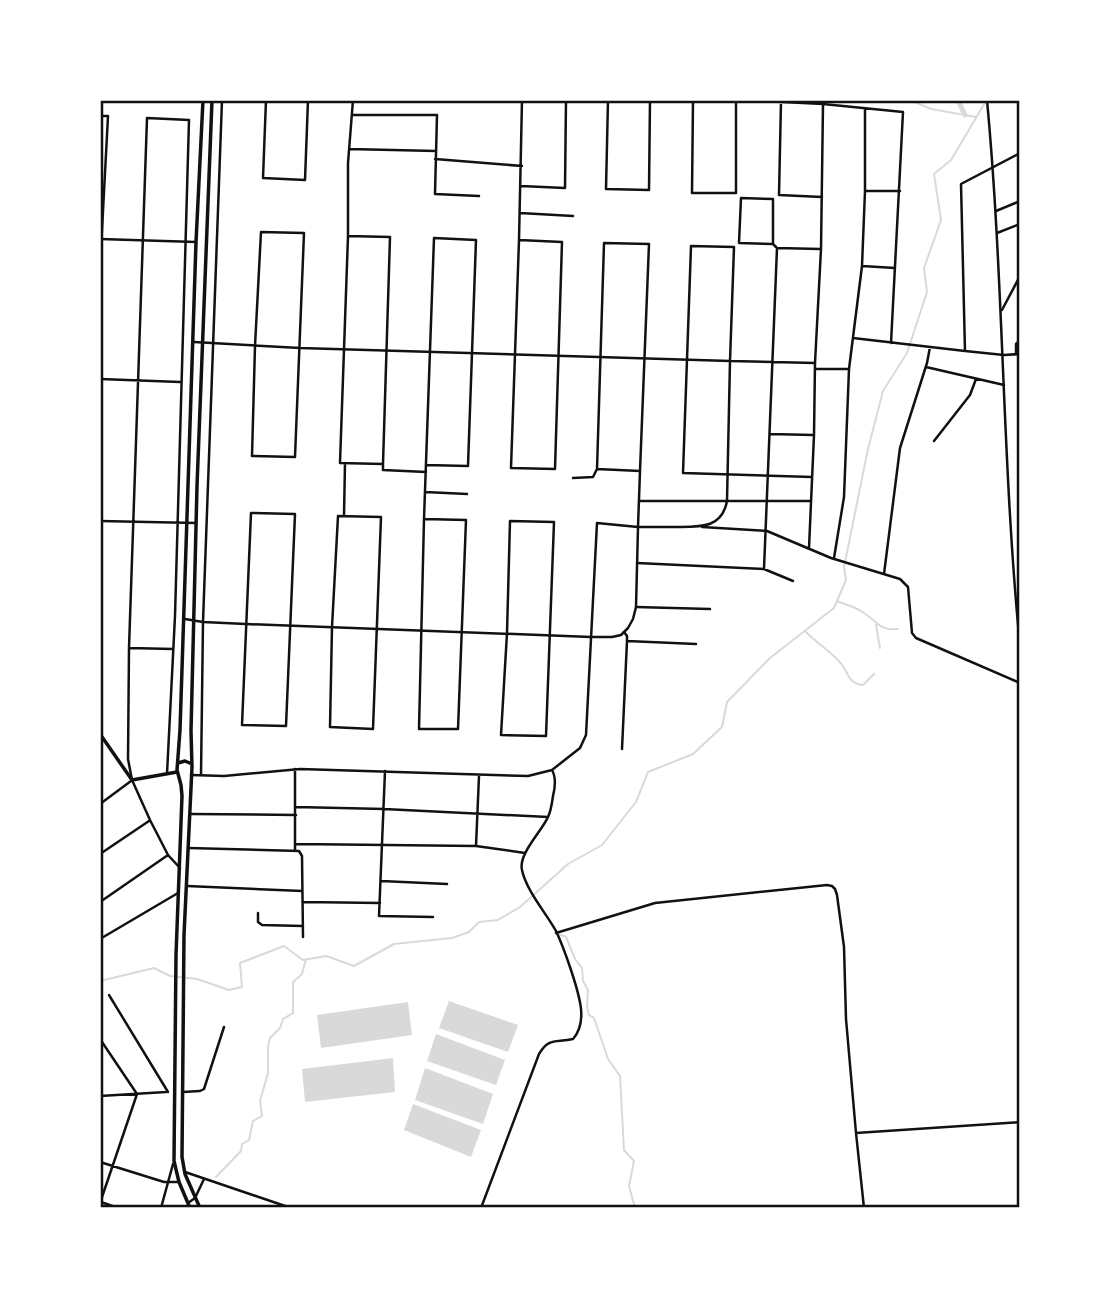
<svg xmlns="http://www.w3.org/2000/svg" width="1120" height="1308" viewBox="0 0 1120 1308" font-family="Manrope,sans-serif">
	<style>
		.water { fill: #d9d9d9 }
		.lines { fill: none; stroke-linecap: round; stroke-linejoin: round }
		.stream { stroke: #d9d9d9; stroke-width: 2 }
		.canal { stroke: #d9d9d9; stroke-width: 5 }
		.minor { stroke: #111; stroke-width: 2.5 }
		.tertiary { stroke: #111; stroke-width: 2.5 }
		.secondary { stroke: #111; stroke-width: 3.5 }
		.neatline { fill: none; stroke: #111; stroke-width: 2.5 }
	</style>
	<rect width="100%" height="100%" fill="#fff"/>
	<path class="water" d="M449,1001L518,1025L508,1052L439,1028Z
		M408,1002L412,1035L321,1048L317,1015Z
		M436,1034L505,1060L496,1085L427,1061Z
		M393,1058L395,1092L305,1102L302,1069Z
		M425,1068L493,1094L483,1124L415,1100Z
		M413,1104L481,1130L471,1157L404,1130Z"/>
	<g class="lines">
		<path class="stream" d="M910,100L931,109L976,117
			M837,601C846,605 856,607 864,613C877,621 879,631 898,629
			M876,625L880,648
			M805,631C817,644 833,652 843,666C849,676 850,684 863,685L874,674
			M558,934L566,937L575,959L582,968L583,981L588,990L587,1007L589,1015L594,1018L608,1059L620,1076L624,1150L634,1161L629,1186L635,1208
			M100,981L154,968L170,976L197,979L229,990L242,987L240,963L284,946L303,960L326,956L354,966L394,944L452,938L469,932L479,922L498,920L520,907L568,864L602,845L636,802L648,772L693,754L722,727L727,702L770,658L834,608L846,580L844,567L868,449L883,391L907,353L927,292L924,268L941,220L934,174L951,160L986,101
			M216,1177L241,1151L242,1144L249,1140L253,1121L262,1116L260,1101L268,1073V1046L270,1038L280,1028L283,1019L293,1013V982L302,974L306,959"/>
		<path class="canal" d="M958,100L965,115"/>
		<path class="minor" d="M266,100L263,178L305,180L308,100
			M608,100L606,189L649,190L650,100
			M693,100L692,193H736V100
			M740,100L823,104L903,112L891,343
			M781,101L779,195L822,197
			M352,115H437L435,194L479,196
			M100,116H108L100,268
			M349,149L436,151
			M435,159L522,166
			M521,186L565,188L566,100
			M865,191H900
			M996,211L1020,201
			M520,213L573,216
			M261,232L304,233L295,457L252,456L255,346Z
			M997,233L1020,224
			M348,236L390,237L383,464L340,463Z
			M348,236V163L353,100
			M519,240L562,242L555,469L511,468Z
			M519,240L522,100
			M604,243L649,244L640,471L597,469Z
			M773,244V199L741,198L739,243L773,244L776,247
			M862,266L895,268
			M1002,310L1020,276
			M853,338L965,351L1004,355L1020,354
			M965,351L961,184L1020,153
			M1016,354V344L1020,340
			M926,367L1004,385
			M815,369H849
			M100,379L180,382
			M770,434L813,435
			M934,441L970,395L976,379
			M383,464V470L426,472
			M812,477L683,473L691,246L734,247L730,361L815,363
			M573,478L593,477L597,469
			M425,492L467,494
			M639,501H811
			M251,513L295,514L286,726L242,725Z
			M338,516L381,517L373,729L330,727L332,627Z
			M344,516L345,463
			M424,519L466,520L458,729H419L424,519L434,238L476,240L468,466L426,465
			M100,521L196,523
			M510,521L554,522L546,736L501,735L507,633Z
			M702,527L767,531L831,558L900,579L908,587L912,633L916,638L1020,683
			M809,548L814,435L815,363L821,249L823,104
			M834,558L844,497L849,369L862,266L865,191V109
			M637,563L764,569L793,581
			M764,569L777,248L820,249
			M884,574L900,448L927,363L930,347
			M636,607L710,609
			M627,641L696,644
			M129,648L173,649
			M622,749L627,641V636L624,632
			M385,771L379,916L433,917
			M167,774L175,616L189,120L147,118L129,648L128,759L132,780L150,820L168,855L180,868
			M191,775L224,776L300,769L528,776L552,770L580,748L586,735L597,523L638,527L640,471
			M201,775L203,622L222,100
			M100,804L131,781
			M296,807L384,809L548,817
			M191,814L296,815
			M296,844L476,846L525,853
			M476,846L479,776
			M188,848L299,851L302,856L303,937
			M295,850V769
			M100,854L149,821
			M381,881L447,884
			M187,886L302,891
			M100,902L168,855
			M303,902L380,903
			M258,913V922L262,925L303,926
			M556,933L655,903L827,885L832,886L835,889L837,895L844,947L846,1019L856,1133L864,1208
			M100,939L178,893
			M109,995L168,1092
			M100,1039L137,1094L100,1203
			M183,1092L200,1091L204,1089L224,1027
			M100,1096L166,1092
			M856,1133L1020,1122
			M100,1162L164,1182H179
			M185,1172L291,1208
			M101,1202L118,1208
			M188,1203L195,1198L204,1179
			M161,1208L173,1164
			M481,1208L539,1054C549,1037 556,1043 573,1039C580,1031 582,1019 581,1009C579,990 564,948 556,931C546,913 526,890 522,870C518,854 542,831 548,817C551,811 552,803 553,796C555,788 556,777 552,770"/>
		<path class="tertiary" d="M987,100C1004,281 1002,464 1020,646
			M100,239L196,242
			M185,619L203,622L246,624L591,637H612L621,635L628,628L633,619L636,607L638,527C652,527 665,527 678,527C701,527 722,528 727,501L730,361L300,348L194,342"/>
		<path class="secondary" d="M100,734L132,780L177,772
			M178,763L185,761L192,764
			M190,1208L179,1182L174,1161L176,955L182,796L181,785L177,770L180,730L196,242L203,100
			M200,1208L185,1174L182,1157L184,935L192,767L191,731L197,486L212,100"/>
	</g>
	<rect width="1120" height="1308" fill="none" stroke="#ffffff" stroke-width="203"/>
	<rect x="102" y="102" width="916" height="1104" class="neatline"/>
</svg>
